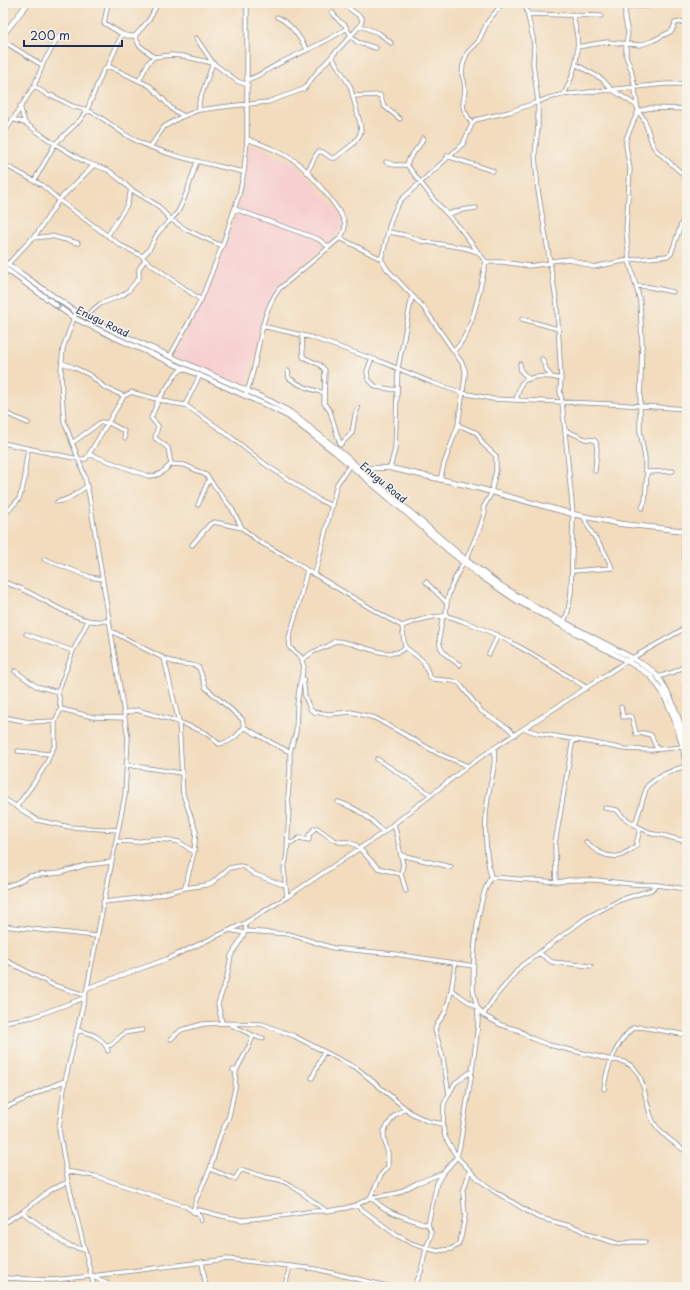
<svg xmlns="http://www.w3.org/2000/svg" width="690" height="1290" viewBox="0 0 690 1290" font-family="'Playpen Sans',sans-serif">
	<style>
		.built { fill: #f7cfd1 }
		.lines { fill: none; stroke-linecap: round; stroke-linejoin: round }
		.minor-casing { stroke: #86868e; stroke-width: 5 }
		.major-casing { stroke: #86868e; stroke-width: 6 }
		.minor { stroke: #fff; stroke-width: 3.5 }
		.major { stroke: #fff; stroke-width: 4.5 }
		.oneway { stroke: #8d97ae }
		.labels { text-anchor: middle; dominant-baseline: central; stroke-width: 3; stroke-linejoin: round; paint-order: stroke }
		.street-label { font-size: 10px; fill: #1b2f5e; stroke: #f7f3e8 }
	</style>
	<rect width="100%" height="100%" fill="#f7f3e8"/>
	<filter id="ink" filterUnits="userSpaceOnUse"><feTurbulence type="fractalNoise" baseFrequency=".025" numOctaves="2"/><feDisplacementMap in="SourceGraphic" scale="8" xChannelSelector="R" yChannelSelector="G"/><feConvolveMatrix kernelMatrix="1 2 1 2 8 2 1 2 1" color-interpolation-filters="sRGB"/></filter>
	<filter id="wash" filterUnits="userSpaceOnUse"><feTurbulence type="fractalNoise" baseFrequency=".012" numOctaves="4" result="noise"/><feDisplacementMap in="SourceGraphic" scale="16" xChannelSelector="R" yChannelSelector="G"/><feGaussianBlur stdDeviation="0.9" result="paint"/><feColorMatrix in="noise" values="0 0 0 0 0 0 0 0 0 0 0 0 0 0 0 0 0 1.4 0 .05"/><feComposite in="paint" operator="in"/></filter>
	<g filter="url(#wash)">
		<rect width="100%" height="100%" fill="#f2dcbd"/>
		<path class="built" d="M250,143L293,163L310,179L335,207L343,220V224L339,233L280,284L270,299L261,325L246,388L173,356L217,269L244,187Z"/>
	</g>
	<g filter="url(#ink)">
		<g class="lines">
			<g class="minor-casing">
				<path id="minor" d="M108,3L104,23L122,34
					M525,3L533,38L534,46L533,63L538,102L548,98L561,95L665,84H687
					M664,3L648,6H630L625,9V19L628,33L626,44V56L631,69L634,83L638,111L644,119L653,146L657,151L687,178
					M332,12L339,21L345,25L351,36L357,42L376,48
					M529,14L601,16
					M277,17C291,23 299,37 307,49
					M360,26L379,33L391,43
					M135,36L149,20L158,3
					M196,38L213,63L199,102V110
					M3,41L42,65V67L34,86L3,135
					M577,47L607,42L640,45L652,41L672,31L675,23L687,21
					M42,65L59,36
					M577,65L602,79L611,89L637,106
					M108,66L122,34L128,36H135L139,45L154,57
					M247,80C259,76 267,70 278,64C301,52 326,43 347,28
					M139,81L148,63L154,57L172,55L182,56L213,63L237,81L248,85
					M34,86L49,96H53L72,106L87,110L103,71L108,66L150,86L159,95L173,110L184,116
					M564,94C578,68 582,43 572,14
					M353,96L380,95L384,106L400,119
					M20,106L25,123
					M638,111L626,139V146L630,169L626,229L629,260L640,301L642,343L640,406V431L645,458V470L647,472L645,501L642,508
					M638,111L650,108L687,109
					M12,119L25,123L55,144L85,162L108,170L122,181L130,189L157,205L170,219L187,230L222,246
					M472,124L464,110L463,104L465,90L464,81L462,75L463,65L467,53L478,42L488,21L503,3
					M423,138C420,149 408,155 407,165L435,201L460,228L478,252
					M150,147L164,127L179,118L199,110L230,106L268,102L304,89L317,72L360,26L362,21V18L342,3
					M447,156L493,171
					M386,162L394,165H407
					M3,164L42,185L59,200L120,245L142,256L145,260L201,300
					M306,172C313,165 313,158 318,152H323L331,158H335L353,144L359,136L361,131L360,123L350,86L332,57
					M34,181L55,144L80,120L87,110C104,117 117,131 133,139C167,157 207,163 244,172
					M235,209L318,239L329,247
					M448,214L462,210L476,208
					M681,225L687,229
					M389,232L405,235L421,241L465,248L478,252L486,262H503L529,266L551,263
					M108,235L127,205L131,190
					M33,238L51,236L78,243
					M340,238L381,259L387,269L424,308L462,363L465,370V377L458,425L444,464L440,480
					M142,256C150,252 152,243 156,236C161,227 174,219 179,210C187,194 192,178 197,161
					M381,259C388,239 388,216 402,199L463,144L472,124L475,120L509,112L538,102V126L535,155L538,190L557,305L561,379L560,391L562,402L573,514L571,593L568,611L564,622
					M550,261L570,259L593,267L629,260L667,256L671,254L682,222L687,214
					M8,264L38,232L59,200L93,166
					M636,286L650,287L673,292
					M76,312L63,348L61,371L62,394L64,421L84,474L89,495L128,738L125,795L87,988L65,1081L59,1129L68,1182L94,1287
					M85,317L100,304L123,295L128,291L139,278V269L145,260
					M522,319C534,322 546,326 559,329
					M262,326L310,337L382,362L433,383L463,393L493,399L611,404L687,409
					M302,335L303,357L320,365L325,370L324,403L330,411L340,444
					M454,351C474,332 479,289 486,262
					M170,356L201,300L222,246L239,195L244,172L247,139V3
					M372,358L367,371L368,379L376,387L397,390
					M542,359L547,371L551,376
					M62,363L73,367L90,375L104,387L124,396
					M520,364L521,371L529,379
					M288,371L289,378C299,386 312,390 324,393
					M245,396C261,361 256,320 279,289L340,238C344,233 346,227 344,221C339,207 307,169 295,161C280,151 264,145 247,139
					M516,400C518,395 519,388 521,384C528,374 551,376 561,379
					M185,405L200,375
					M3,412L28,423
					M458,425L477,433L483,444L496,456V471L491,492
					M565,430L585,439L594,440L596,442L597,450L595,471
					M3,443L78,459H86L89,454L148,476C159,477 164,471 171,464L185,465L206,475L232,509L242,528L258,541L292,560L307,570L382,615L402,626C416,621 430,616 444,616C450,616 457,619 462,621C507,636 547,663 587,688
					M72,443L101,422L109,423L124,431L125,438
					M340,445L352,433L355,415L358,408
					M89,454L124,396L132,392L134,393L172,403L185,405L223,431L265,464L319,500L332,506
					M171,464L168,448L155,438L158,426L151,418L159,399L176,374L184,368
					M390,468L395,449L398,368L412,296
					M647,472L673,471
					M57,502C69,500 77,493 87,486
					M198,505L209,479
					M3,507L10,509
					M3,516L19,499L22,490L25,478V468L28,448
					M687,520C681,536 684,554 687,571
					M192,545L210,524L214,522L242,528
					M44,559L90,577L102,579
					M466,560L479,530L485,512L483,508L492,492
					M572,571L612,568C609,561 606,554 602,548C594,536 589,531 584,517
					M315,574L337,484L350,465
					M3,582C33,590 57,612 87,620C94,622 102,621 109,621
					M426,582L446,602
					M443,616C438,644 434,649 460,665
					M446,616C446,594 453,582 463,563
					M88,621L73,651L58,692L61,709L93,717L125,718
					M402,626L405,647L423,661L430,677L433,679L453,681L459,683L481,711L508,728L515,735
					M111,631C132,641 151,654 173,662C181,666 192,662 199,668L206,688L242,719L244,727L272,743L290,752
					M26,634L73,651
					M489,654L498,635
					M164,658L179,722L183,794L196,831L194,852L185,888
					M303,659L313,652L328,646L335,641C353,640 393,664 405,647
					M15,671L36,686L58,692
					M658,677L674,672L687,665
					M303,678L305,696L308,704L311,710L314,712L330,714L351,712L375,718L439,754L468,766
					M685,686L687,679
					M621,707L623,717L629,716L632,717L636,734L643,733L651,735L657,749
					M124,713L137,710L179,722L206,733L219,744C232,742 237,736 244,727
					M3,717L29,722L55,721
					M525,729L537,733L589,742L624,749L651,750L683,747
					M18,751L50,754L55,745V721L61,709
					M377,759L417,785L431,795
					M127,765L181,773
					M686,766C672,770 658,776 647,786L635,825L653,834L662,835L676,839L687,841
					M3,798L37,820L70,827L118,830
					M338,802C357,808 370,817 383,832
					M16,807C25,795 47,768 50,754
					M605,808L617,810L623,817L635,825
					M394,823L403,865L401,874L406,891
					M116,841L136,842L153,839L169,840L179,842L194,852
					M586,842C595,851 606,858 619,856C621,856 634,848 636,846L640,828
					M287,843L294,842L299,838L309,840V835L315,828H317L332,839L339,842H348L356,845L378,868L401,874
					M401,855L451,867
					M491,877L559,882L568,880H596L631,884L657,885L687,889
					M556,881L555,844L573,739
					M3,887L16,883L29,876L60,873L86,865L112,862
					M287,897L284,869L287,854L289,808L288,796L290,773V752L296,732L297,705L300,683L304,667L301,657L290,648L289,638L298,607L307,570
					M103,902L150,897L185,888L206,885L212,883L229,868L240,866L244,867L254,874L286,886
					M3,926L96,936
					M230,930L245,933
					M246,931L289,934L333,948L395,954L474,966
					M539,953L552,962L591,966
					M3,959L53,985L85,995
					M87,988L167,959L245,923L287,897L381,834L468,766L494,748L627,661L687,627
					M451,990L478,1008L483,1015L501,1025L518,1030L533,1039L549,1045L612,1060C649,1061 641,1097 653,1121C657,1129 663,1133 669,1139C675,1143 680,1149 687,1151
					M483,1015L495,997L521,966L539,953L586,918L620,900L651,890L657,885
					M3,1022L33,1017L84,998
					M222,1023L218,1004L227,977L231,956L246,931L245,923
					M231,1025L259,1038H263
					M77,1030C90,1033 104,1037 108,1051
					M171,1039L181,1030L203,1024L222,1023L262,1024L294,1036L358,1069L411,1113L427,1121L443,1124
					M107,1046L111,1045L124,1033L142,1030
					M233,1070L236,1071L249,1046L253,1036
					M472,1071L455,1083L449,1094L444,1104L443,1127L445,1137L457,1157L478,1179L494,1191L537,1217L577,1228L590,1235L619,1244L631,1242H645
					M312,1078L324,1052
					M604,1089C606,1068 617,1041 633,1028L641,1027L687,1035
					M449,1094L443,1058L435,1030C436,1023 441,1020 444,1014C451,1001 453,978 455,964
					M3,1108C25,1101 43,1088 65,1081
					M210,1169L220,1136L229,1116L235,1088L236,1071
					M66,1171L95,1176L185,1206L199,1215L201,1221
					M370,1198L381,1175L388,1167V1154L384,1138V1131L394,1116L404,1109
					M372,1198C387,1214 404,1216 423,1224H428L431,1232V1236L426,1248L421,1272L414,1287
					M356,1205L396,1235L413,1244L437,1251L451,1249L458,1245L461,1237L465,1216L463,1192L470,1170
					M22,1212L67,1245L85,1250
					M193,1212L199,1210L222,1216L242,1220L288,1215L313,1211H327L346,1208L356,1205L370,1198L398,1193L417,1183L443,1173
					M193,1212L196,1200L210,1169L235,1179L240,1171L243,1170L265,1177L280,1180L291,1185L325,1210
					M3,1221L5,1222L22,1212L52,1189L68,1182
					M428,1224L437,1183L443,1173L457,1157L460,1145C466,1104 475,1063 478,1021C479,1008 474,999 473,988C473,958 476,902 491,877C485,853 484,821 488,797C491,780 496,765 494,748
					M202,1262L206,1287
					M93,1277L106,1282L112,1287
					M3,1278L53,1280L92,1276L227,1259L316,1269L391,1287
					M287,1287L286,1282L290,1266"/>
			</g>
			<g class="major-casing">
				<path id="major" d="M3,35L28,3
					M3,261L76,312L118,333L270,401L290,412L337,449L466,560L500,585L537,608L632,658L653,671L661,681L672,701L680,723L687,745
					M3,267L74,318L116,338L268,406L288,416L335,452L410,516L448,550L479,575L516,600L627,661L650,675L663,693L673,715L683,747L687,774
					M358,468H390L466,485L573,514L621,524L687,531"/>
			</g>
			<use href="#minor" class="minor"/>
			<use href="#major" class="major"/>
		</g>
		<defs><path id="oneway-chevron" d="M-2-3.5L2.5 0L-2 3.5" fill="none" stroke-width="1.6" stroke-linecap="round" stroke-linejoin="round"/></defs>
		<use class="oneway" href="#oneway-chevron" transform="translate(58 306) rotate(35)"/>
	</g>
	<g class="labels">
		<g class="street-label">
			<text transform="translate(103 321) rotate(26)">Enugu Road</text>
			<text transform="translate(384 482) rotate(40)">Enugu Road</text>
		</g>
	</g>
	<rect width="690" height="1290" fill="none" stroke="#f7f3e8" stroke-width="16"/>
	<path d="M24 40v6h98v-6" fill="none" stroke="#1b2f5e" stroke-width="2"/>
	<text x="30" y="40" font-size="12" fill="#1b2f5e" stroke="#f7f3e8" stroke-width="3" paint-order="stroke">200 m</text>
</svg>
